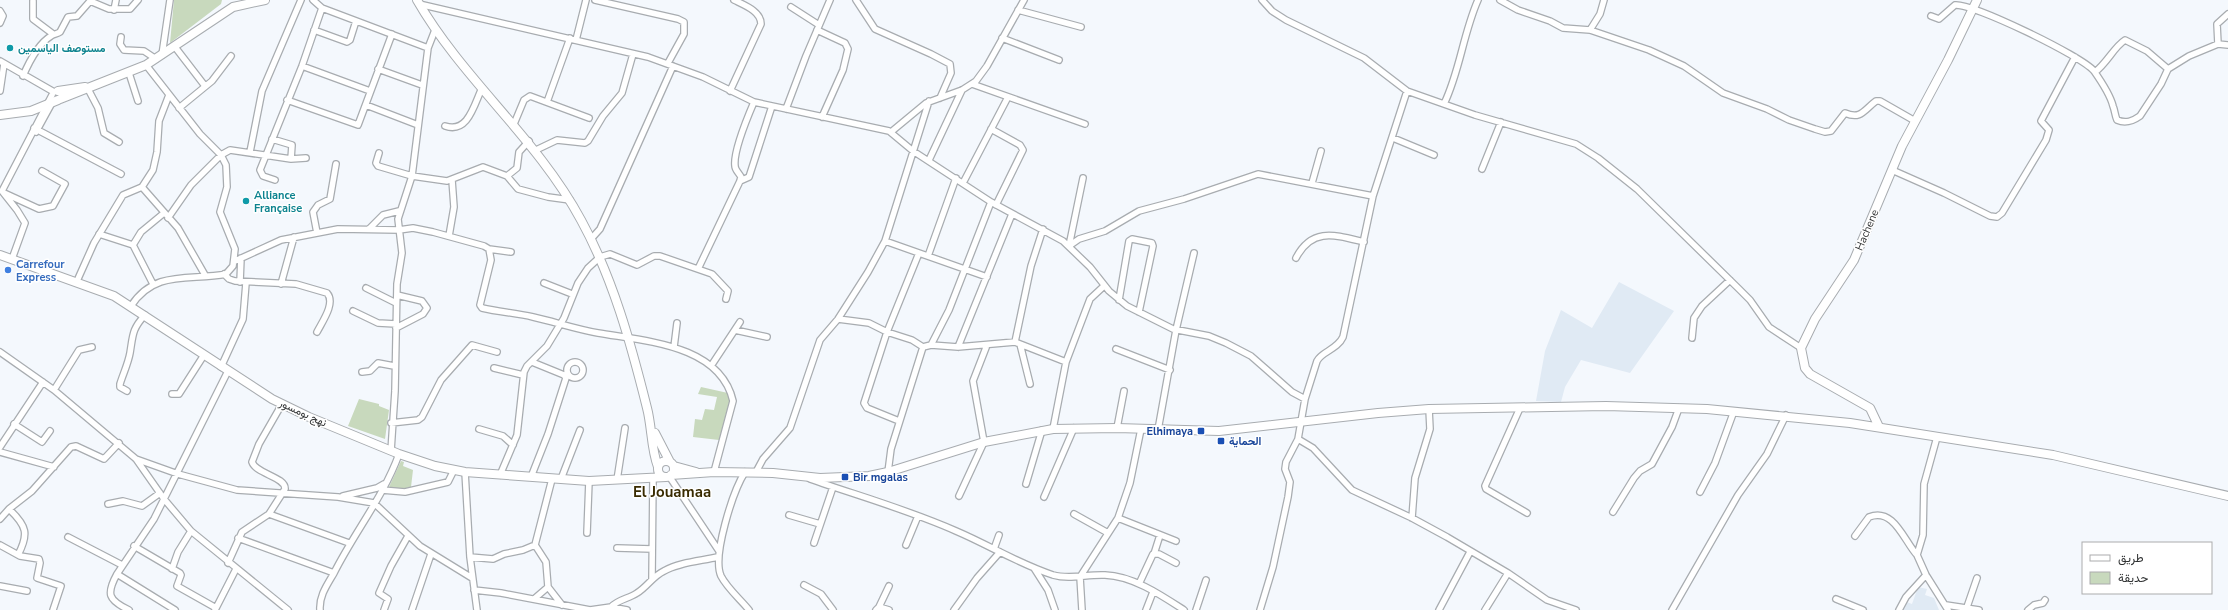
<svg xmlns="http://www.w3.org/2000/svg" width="2228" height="610" viewBox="0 0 2228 610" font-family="'Nunito Sans',Vazirmatn,sans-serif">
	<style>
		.built { fill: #e0eaf4 }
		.green { fill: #c8d9bd }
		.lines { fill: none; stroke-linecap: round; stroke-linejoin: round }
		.street-casing { stroke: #a8acb0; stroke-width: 8 }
		.secondary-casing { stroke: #a8acb0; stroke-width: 10 }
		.street { stroke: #fff; stroke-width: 5.5 }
		.secondary { stroke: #fff; stroke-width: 8 }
		.culture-dot { fill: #0f9aa8; stroke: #fff; stroke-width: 1.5 }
		.shop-dot { fill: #3f7fe0; stroke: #fff; stroke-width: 1.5 }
		.transit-dot { fill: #1a4fb4; stroke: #fff; stroke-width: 1.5 }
		.labels { text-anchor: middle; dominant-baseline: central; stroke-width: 3; stroke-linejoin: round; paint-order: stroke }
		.culture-label { font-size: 11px; font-weight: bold; fill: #0d838f; stroke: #fff; text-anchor: start }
		.street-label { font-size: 11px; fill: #2e3031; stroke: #fff }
		.shop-label { font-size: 11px; font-weight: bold; fill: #366cbe; stroke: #fff; text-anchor: start }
		.transit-label { font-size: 11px; font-weight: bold; fill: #164399; stroke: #fff; text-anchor: start }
		.district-label { font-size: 15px; font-weight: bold; fill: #392b01; stroke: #fff }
	</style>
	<rect width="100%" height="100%" fill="#f4f8fd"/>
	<path class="built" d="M1619,282L1674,311L1630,373L1581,360L1565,387L1561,402L1536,401L1545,351L1561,310L1592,328Z
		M1918,587L1927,589L1925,595L1934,598L1939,610H1900L1904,601L1912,604Z"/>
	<path class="green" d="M174,0H222L221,4L170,43Z
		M701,387L728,393L730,399L719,440L693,437L695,419L702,420L705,409L714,410L717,397L698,394Z
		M359,399L379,404V406L389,410L385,439L348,426Z
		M401,461L404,462L403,466L413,470L411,487L403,489L389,487Z"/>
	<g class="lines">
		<g class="street-casing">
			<path id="street" d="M313,0L322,8L428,48
				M595,0L678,19L684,22V34L668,63
				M856,0L875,29L931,54L950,64L951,73L940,98
				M1262,0L1272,11L1286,20L1364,58L1407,91L1475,115L1576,144L1598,158L1637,189L1739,289L1750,300L1769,327L1801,348
				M1500,0L1518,10L1550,21L1563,28L1590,30L1649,50L1684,66L1723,93L1767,109L1789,120L1815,129L1825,132L1831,131L1845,113C1861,120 1864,110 1876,101H1880L1915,121
				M33,1V19L53,34
				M90,1L109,9H130L138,0
				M419,4L648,57L703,77L754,102L889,131L913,151L991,202L1063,241L1090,267L1109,291L1127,306L1173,329L1209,336L1226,343L1251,356L1292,392L1305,399
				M791,7L819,25
				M114,10L116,0
				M1018,10L1081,27
				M0,11L3,16L0,23
				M1931,16L1939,19L1955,5C1972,3 2082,56 2094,71C2101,81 2110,94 2113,106C2115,111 2115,116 2117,120C2126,124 2133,121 2140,116L2161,84L2168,69L2189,56L2218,44L2228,45
				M314,30L347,42L350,40L356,21
				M817,30L845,43L848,49L843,70L822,117
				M1590,30L1600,14L1604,0
				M121,37L120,44L124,50L144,51L156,59
				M1002,38L1059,60
				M576,40L586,0
				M2218,44L2217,24L2228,14
				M175,47L205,86
				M162,55L170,0
				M0,61L54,92
				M302,66L370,91
				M378,69L422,85
				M2095,72C2107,63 2114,47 2125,40L2147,51L2168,69
				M129,73L138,101
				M23,76C29,62 38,44 51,36C54,34 57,34 60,32L68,17L77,16L91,0
				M972,84L1085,124
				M87,87L98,108L104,133L119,142
				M0,91L4,64
				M730,91L761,24C761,11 744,5 734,0
				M1407,91L1373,196L1343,337C1337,350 1322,351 1317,361L1305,399L1298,439L1313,448L1352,490L1412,518L1447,537L1508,573L1547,600L1576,610
				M287,100L358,125L392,34
				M547,102L570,38
				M1444,104C1460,71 1463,34 1478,0
				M366,105L418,125
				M179,108L212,81L231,56
				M786,109L806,56L830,0
				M514,124L524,100L530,96L589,118
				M445,126C468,134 474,105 482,88
				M34,128L121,174
				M991,129L1020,145L1023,150L996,205
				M36,132L53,101
				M891,132L926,103L962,90L976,81L987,66L1024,0
				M1393,138L1434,155
				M272,139L292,145L291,159
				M536,150L557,140L585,143L588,141L603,116L622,93L633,54
				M250,152L262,91L301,0
				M379,153L376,163L378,166L412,176L447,181L483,167L507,176L517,168L519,152L529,141
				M929,160L962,90
				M1482,169L1501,122
				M1892,170L1944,193L1990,216L1997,217L2002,213L2046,140L2049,130L2041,121L2075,57
				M507,176L518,189L548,197L570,200
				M275,180L263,176L260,170L302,66L322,8
				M740,181L749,177L772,106
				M963,183L1008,97
				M1312,183L1321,151
				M142,187L178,228L205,275
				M4,193L39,209L53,206L65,184L42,171
				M168,218L191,185L221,155L230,150L291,159L306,158
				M369,229L383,215L399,211
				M317,233L313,212L318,205L330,199L336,164
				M99,234L133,245L153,284
				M449,236L454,207L452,180
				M591,239L600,229L673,66
				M885,241L987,277
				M133,245L141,232L164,213
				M1069,246L1079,239L1105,231L1139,211L1184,199L1258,174L1373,196
				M1069,246L1083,178
				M489,249L511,252
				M928,256L956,178
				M1296,258C1312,227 1335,235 1364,242
				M12,259L25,223L17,210L2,191L52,95
				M235,261L281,240L338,229L399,230L413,228L433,232L484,246L489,249L491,260L480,305L482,308C499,312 516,313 533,317C555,322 576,329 598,333C643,341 720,344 733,401L714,472
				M698,269L740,181L741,177C739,173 735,170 735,166C733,151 748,116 754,102
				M224,274L229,279L235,281L296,284L327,293C336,303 322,322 317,332
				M77,281L94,243L123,195L142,187L153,170L157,152L159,121L169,95
				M240,282L241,258
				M544,283L572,294
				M281,284L294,237
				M366,288L396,303
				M1119,300L1129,241L1132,239L1152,243L1153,246L1139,312
				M131,306C155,269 190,281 226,274L233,266L235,249L220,212L227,187L226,165L221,155L200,134L146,65
				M353,311L378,323L396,324
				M838,319L869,323L887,332L912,340L923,347L931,345L958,347L1015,342L1066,362
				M396,328L423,314L427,308L422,301L397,295
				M735,330L767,337
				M1692,338L1694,318L1702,306L1730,280
				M1015,342L1031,266L1043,229
				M1020,344L1030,384
				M931,345L949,310L991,202
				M674,347L677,323
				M958,347L1012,214
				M1116,349L1170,370
				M0,352L54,390L136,459L164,499L191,531L288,610
				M567 370a8 8 0 1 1 16 0a8 8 0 1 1-16 0Z
				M711,366L740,322
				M221,367L243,319L246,283
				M494,368L523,375
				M362,372L370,371L378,363L394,366
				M54,390L79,350L92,347
				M127,391L120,387V384C123,374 128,364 130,353C133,335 132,329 145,315
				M172,394H179L204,355
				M1520,408L1485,486L1486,489L1527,513
				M899,421L867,408L864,403L887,332L919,253
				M391,423L418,420L422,417L441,380L472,345L497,352
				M14,424L42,442L50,431
				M1117,428L1124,391
				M479,429L503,436L513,445
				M1053,429L1066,362L1090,299L1104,286
				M1158,430L1176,330L1194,253
				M1937,437L1924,484L1923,535L1917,555L1926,575L1948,610
				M0,447L43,382
				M391,451L395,391L397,284L402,253L398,219L412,176L428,48L435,30
				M0,452L54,467
				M136,459L178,474L237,490L338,497L374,503L420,546L472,578
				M465,472L470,557L477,610
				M745,472C733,491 712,556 721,576C727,588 741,600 749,610
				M756,472L763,459L790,428L820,340L838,319L868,272L885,241L929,101
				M888,472L891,449L923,347
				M500,475L517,435L524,372L527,366L547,346L564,318L578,283L588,268L600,257L610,254L637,265L654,256H660L712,274L728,291L726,299
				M669,476L719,551
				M531,477L548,434L566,378L564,375L532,362
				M561,479L580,430
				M810,479C859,496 909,510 956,531C989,545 1019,564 1053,575C1070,580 1087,574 1105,575C1133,576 1161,595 1184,610
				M617,480L625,428
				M1026,484L1042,430
				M382,490L405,492L448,482L454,470
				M1700,492L1715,463L1734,411
				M343,496L377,488L384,484
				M959,496L984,442L973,381L987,345
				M1044,497L1074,428
				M108,504L123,501L142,506L160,493
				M9,509C27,526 29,534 18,555
				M1613,512L1634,478L1640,471L1652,464L1672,427L1679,408
				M269,514L349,543
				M1074,514L1108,533
				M789,515L820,524
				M1118,518L1176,541
				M1412,518L1415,478L1430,429L1429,409
				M0,519L9,509L32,491L71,447L76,446L104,459L119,443
				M587,533L589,481
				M1855,536L1869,517C1894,507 1904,541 1917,555
				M68,537L122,565
				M238,538L334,573
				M814,543L833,487
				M0,545L20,556L39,559L40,563L37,578L61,586L53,610
				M906,545L918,516
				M134,546L180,573L181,575L177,586L216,608
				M617,548L652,549
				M994,549L999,535
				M1154,554L1160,535
				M470,557L493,559L504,554L523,550L535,545
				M228,563L242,532L269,514L285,489C286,477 256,474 252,462L259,444L282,404
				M1034,568L1048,590L1055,610
				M172,569L178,552L191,531
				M117,574C106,594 108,600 129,610
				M652,579L653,478
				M1139,584L1153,554H1159L1176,563
				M804,585L821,594L833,610
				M0,586L27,591
				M548,587L562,605
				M474,590L501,593L590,610L611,607L627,610
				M534,599L548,587L546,562L535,545L552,479
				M1836,599L1863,610
				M1946,605L1979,610
				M611,607C619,599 628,599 637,593C647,587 653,576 664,571C680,562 701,561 718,557
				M879,607L889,586
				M1967,607L1977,578
				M175,610L117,574L154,519L228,371
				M215,610L236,569
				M320,610C319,596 327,585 334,573C354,533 384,496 399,454
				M384,610L388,599L379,593L391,566L408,536
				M412,610L431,554
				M876,610L879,607L889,610
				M954,610L977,578L1000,552
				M1082,610L1080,577L1118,518L1130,483L1141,429
				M1146,610L1153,592
				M1196,610L1206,580
				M1260,610L1273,567L1288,497L1290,482L1285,469L1286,462L1298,439
				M1439,610L1470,552
				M1485,610L1508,573
				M1672,610L1738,495L1767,454L1786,415
				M1899,610L1906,597L1926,575
				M2028,610L2034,605L2043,603L2045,600"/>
		</g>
		<g class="secondary-casing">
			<path id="secondary" d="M417,0C463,80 537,138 581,220C613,278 631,344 647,408C652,427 651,449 658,467
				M58,91L85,87
				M60,99L146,65L233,7L265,0
				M0,115L31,111L58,100
				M0,255L114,296L272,399L309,417L399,454L435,466L465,472L589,481L666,477
				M1879,427L1870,408L1810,374L1805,368L1801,348L1815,319L1854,260L1902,146L1948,60L1977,0
				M655,433L670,462
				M658 469a8 8 0 1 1 16 0a8 8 0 1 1-16 0Z
				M674,466L696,472
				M671,475L714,472L773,473L820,478L869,476L888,472L984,442L1053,429L1117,428L1219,431L1378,413L1429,409L1606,406L1707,409L1850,423L2053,455L2228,496"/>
		</g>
		<use href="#street" class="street"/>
		<use href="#secondary" class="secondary"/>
	</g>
	<g class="culture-dot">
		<circle cx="10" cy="48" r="4"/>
		<circle cx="246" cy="201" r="4"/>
	</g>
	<circle class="shop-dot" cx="8" cy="270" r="4"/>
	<g class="transit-dot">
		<rect x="1197" y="427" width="8" height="8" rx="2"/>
		<rect x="1217" y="437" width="8" height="8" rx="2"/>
		<rect x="841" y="473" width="8" height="8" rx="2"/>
	</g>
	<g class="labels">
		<g class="culture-label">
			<text x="18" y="48">مستوصف الياسمين</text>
			<text x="254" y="195">Alliance<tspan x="254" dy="13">Française</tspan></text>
		</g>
		<g class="street-label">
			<text transform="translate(1867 230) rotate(-67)">Hachene</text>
			<text transform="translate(303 413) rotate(25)">نهج بومسور</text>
		</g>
		<g class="shop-label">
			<text x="16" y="264">Carrefour<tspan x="16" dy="13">Express</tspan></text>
		</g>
		<g class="transit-label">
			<text x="1193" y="431" text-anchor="end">Elhimaya</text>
			<text x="1229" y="441">الحماية</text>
			<text x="853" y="477">Bir mgalas</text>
		</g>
		<g class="district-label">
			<text x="672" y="492">El Jouamaa</text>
		</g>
	</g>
	<rect x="2082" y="542" width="130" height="52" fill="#ffffff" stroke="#abacad"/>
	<rect x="2090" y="555" width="20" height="6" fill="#ffffff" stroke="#abacad"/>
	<text x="2118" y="562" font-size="12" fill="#2e3031">طريق</text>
	<rect x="2090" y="572" width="20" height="12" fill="#c8d9bd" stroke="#abacad"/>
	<text x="2118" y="582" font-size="12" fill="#2e3031">حديقة</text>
</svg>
